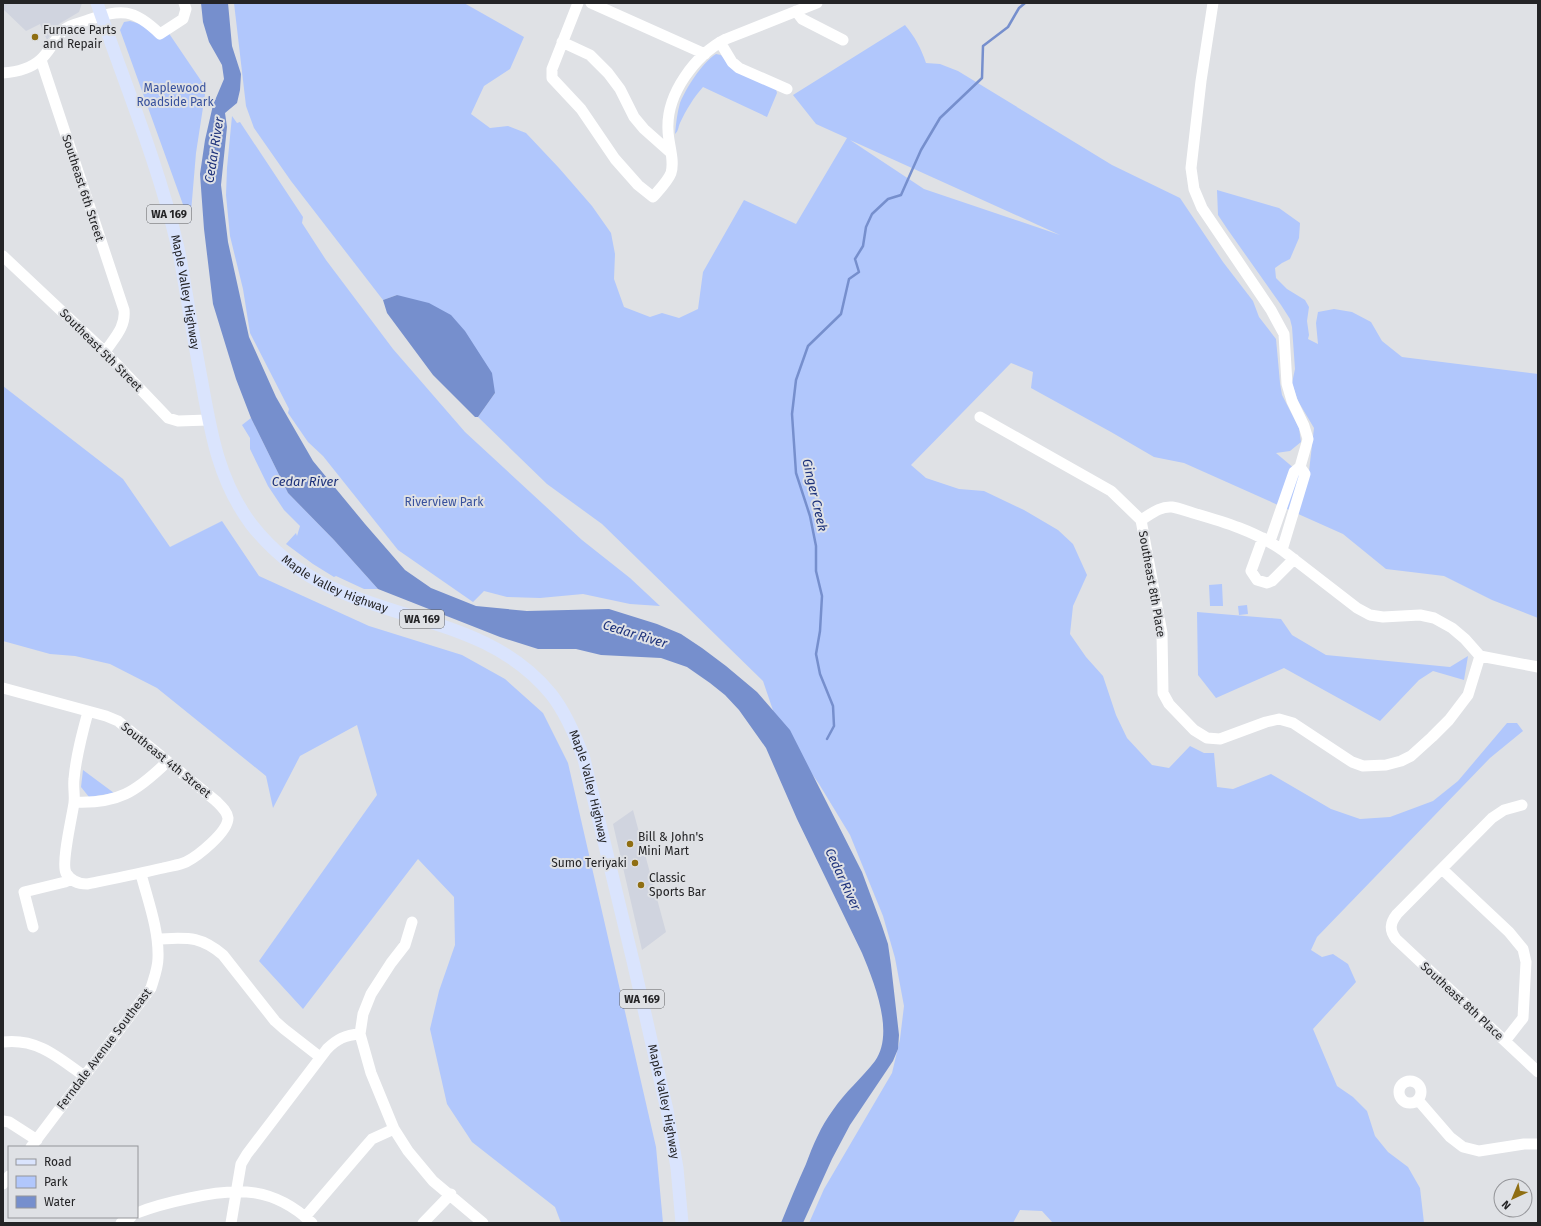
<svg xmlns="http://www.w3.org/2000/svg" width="1541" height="1226" viewBox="0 0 1541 1226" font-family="'Fira Sans',sans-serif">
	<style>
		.built { fill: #d0d4df }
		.green { fill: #b1c7fc; fill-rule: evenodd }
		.water { fill: #768fcd }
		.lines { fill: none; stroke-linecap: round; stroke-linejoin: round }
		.stream { stroke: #768fcd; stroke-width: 2.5 }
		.minor { stroke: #fff; stroke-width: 11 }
		.major { stroke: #dae4fd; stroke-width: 13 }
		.poi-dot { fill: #8f6e12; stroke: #dfe1e5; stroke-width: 1.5 }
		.labels { text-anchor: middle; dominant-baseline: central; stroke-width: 4; stroke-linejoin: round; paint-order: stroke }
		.shield { fill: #dfe1e5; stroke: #5c5d5f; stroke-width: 1 }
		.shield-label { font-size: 11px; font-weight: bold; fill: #242426 }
		.poi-label { font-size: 12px; fill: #242426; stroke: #dfe1e5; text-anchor: start }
		.park-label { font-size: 12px; fill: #37519d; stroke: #dfe1e5 }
		.street-label { font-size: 12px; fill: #242426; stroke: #dfe1e5 }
		.water-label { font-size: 13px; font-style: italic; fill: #1c317a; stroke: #dfe1e5 }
	</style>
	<rect width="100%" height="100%" fill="#dfe1e5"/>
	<path class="built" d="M3,3H82L79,12L59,24L47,40L40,24L26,31L3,9Z
		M633,810L666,932L642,950L613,824Z"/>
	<path class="green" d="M234,3H464L524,37L510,69L484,86L471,114L490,128L508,126L526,133L559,168L592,206L611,233L615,254L614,279L624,307L650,317L662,313L679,318L698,309L703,272L744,200L796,224L847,138L816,124L793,95L905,25C915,37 921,48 926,63L940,64L958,71L1112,165L1180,198L1223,262L1253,301L1259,317L1276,339L1280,383L1282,395L1299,428L1301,442L1290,451L1276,453L1308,480L1314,428L1298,401L1292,383L1295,369L1292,327L1290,319L1281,305L1228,230L1218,215L1217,190L1279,208L1300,223L1299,238L1290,259L1282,263L1275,268L1276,278L1287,289L1305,300L1309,307L1307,321L1309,335L1308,339L1318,344L1316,323L1318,312L1334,309L1352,312L1371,322L1382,341L1402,357L1538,374V618L1492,600L1444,576L1386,569L1343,534L1184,463L1154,457L1111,432L1031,388L1033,372L1011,363L911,465L926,478L959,489L984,491L1024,510L1058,530L1073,544L1087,575L1073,606L1070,634L1086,657L1103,676L1116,715L1127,738L1152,765L1169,768L1190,746L1204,753H1214L1217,787L1233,789L1271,774L1331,809L1360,819L1390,817L1433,801L1458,781L1507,723H1517L1523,731L1490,758L1317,937L1311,950L1322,957L1333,954L1348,964L1356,982L1313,1029L1337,1086L1353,1097L1367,1111L1375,1136L1388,1152L1408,1167L1420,1188L1424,1223H1053L1042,1211L1020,1210L1013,1223H809L824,1189L892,1073L900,1039L904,1006L895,958L883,916L850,835L819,784L778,725L763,681L602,524L547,484L478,417L495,393L397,295L383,300L291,181L254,128L246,106ZM850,140L1060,235L924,189Z
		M130,21L168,32L206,88L196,153L190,224L120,30L124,22Z
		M716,54L721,55L725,60L776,89L777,93L767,117L703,87C694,97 686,110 680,123C678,127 679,130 675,134C676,124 677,113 680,103C686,88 702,63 716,54Z
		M232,116L237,123L240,122L303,217L302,223L326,260L393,349L465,432L582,540L630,578L660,606L630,604L583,594L540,598L507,597L484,591L473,602L398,550L323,456L308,442L288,413L289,409L250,333L243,289L230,236L226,195L227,168Z
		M3,386L123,479L170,547L222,521L259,576L369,626L462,655L505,679L543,713L568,763L656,1147L663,1223H561L555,1207L472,1142L447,1104L430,1029L439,991L455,945L454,897L418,859L303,1009L259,961L377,795L357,725L300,756L273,808L266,776L157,688L110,664L75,656L50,654L3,641Z
		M251,418L288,493L334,540L378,589H364L336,576L334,577L313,564L286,544L296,533L297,536L300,526L284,510L268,486L250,449V438L242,425Z
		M1222,584L1223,606H1210L1209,585Z
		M1247,605L1248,614L1239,615L1238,606Z
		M1197,612L1281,619L1292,635L1326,655L1450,667L1468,656L1464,680L1433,671L1419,680L1380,721L1284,668L1216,698L1198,675Z
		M83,770L114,793L89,797L81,787Z"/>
	<path class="water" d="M201,3H228L232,46L241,74L240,90L237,103L225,113L227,127L221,185L228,242L249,337L276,397L313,461L365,524L405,570L431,588L476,606L527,611L609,609L657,624L681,634L702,648L726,666L757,692L790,730L862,872L882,926L888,944L891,965L899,1035L898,1049L893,1061L850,1125L832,1159L803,1223H781C789,1203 797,1184 806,1164C813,1145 821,1126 833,1110C845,1092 862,1078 875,1061C895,1033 874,982 862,953L797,819L766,748L739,710L725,695L710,683L687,667L661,658L601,655L576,649H538L500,637L378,589L334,540L288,493L251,418L236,379L213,304L204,229L200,174L205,140L213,105L224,79L222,65L209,42L203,22Z
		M397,295L429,303L451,315L465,331L492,373L495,393L478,417H475L433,375L387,313L383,300Z"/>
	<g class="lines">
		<path class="stream" d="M827,739L834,726L833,706L820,674L816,654L820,631L822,596L816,571V546L810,516L796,473L792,414L796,380L808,346L841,314L849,279L859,272L855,259L863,246L866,227L872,214L888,199L901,195L921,150L940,118L982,78L983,46L1008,27L1019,8L1025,3"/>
		<path class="minor" d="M578,3L552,69V78L581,109L615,159L638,185L653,197C659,190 668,181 671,173C675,160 668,143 668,130C666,94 695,55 726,39L817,3
			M591,3L705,54
			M1213,3L1201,81L1191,168L1194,189L1202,208L1271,310L1284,334L1287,384L1292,401L1304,426L1308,439L1300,467L1294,472L1270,541
			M796,11L802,19L843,40
			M562,42L590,55L608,73L620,89L634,117L644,129L671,153
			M720,42L732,62L739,68L787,89
			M41,60L124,310C126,327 114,338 105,352
			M3,73C16,72 30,69 40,60C49,53 55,38 65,29C71,24 81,23 88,20C122,9 133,8 160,34L183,19L186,9L184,3
			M3,256L105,352L168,418L178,421L208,420
			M980,417L1111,491L1141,520L1162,633L1163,693L1169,704L1194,730L1207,738L1220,739L1266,722L1279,719L1293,723L1352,762L1363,766L1386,765L1401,761L1411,756L1432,737L1449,720L1468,695L1480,656
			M1141,520C1151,514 1160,506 1172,507C1179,508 1186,511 1193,513C1224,522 1255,531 1282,550L1357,608L1370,615L1383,617L1420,615L1434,618L1452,628L1465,639L1480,656L1538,667
			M1263,538L1251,571L1257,580L1267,583L1272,581L1294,559
			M1282,550L1305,474L1300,467
			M3,688L106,716L118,721L216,801C221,806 227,811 228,818C228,832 198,856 186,862C180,865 170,866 163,868C138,874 112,879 87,884C79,884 71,881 66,873C61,863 72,817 74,803C75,795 73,787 74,779C76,756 82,734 88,712
			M74,802C118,804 136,792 167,762
			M1522,805L1504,810L1492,818L1397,914C1390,923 1389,930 1396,939L1538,1072
			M1442,869L1509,932L1523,949L1526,962L1523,1018L1505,1041
			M33,927L24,892L65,882L72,879
			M157,939C187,938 199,935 223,955L275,1021L284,1029L320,1057
			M360,1034L371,1073L394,1129L408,1151L433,1181L483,1223
			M3,1042C37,1038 58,1057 84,1076
			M1399 1092a11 11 0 1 1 22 0a11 11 0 1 1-22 0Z
			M1418,1100L1450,1137L1463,1147L1479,1151L1524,1144H1538
			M3,1121L9,1122L37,1140
			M31,1147L151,988C154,978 158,968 158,958C159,930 148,901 141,874
			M3,1184L9,1176
			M137,1213C154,1206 171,1202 190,1198C238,1187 274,1187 312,1223
			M305,1217L365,1147L372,1139L394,1129
			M121,1223L131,1217
			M231,1223L241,1164L247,1154L327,1049C337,1039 345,1035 360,1034L363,1014L371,994L391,963L405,945L412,922
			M423,1223L451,1194"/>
		<path class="major" id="s1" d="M97,3C124,82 158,163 177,244C181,259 183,276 186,292C191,322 196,352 202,383C211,434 219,481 251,524C272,551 300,573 330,587C406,623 494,624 551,694C566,713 576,737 584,759L633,961L667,1110L677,1168L682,1223"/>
	</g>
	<g class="poi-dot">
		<circle cx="35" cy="37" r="4"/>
		<circle cx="630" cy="844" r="4"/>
		<circle cx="635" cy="863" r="4"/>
		<circle cx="641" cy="885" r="4"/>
	</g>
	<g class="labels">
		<g class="shield">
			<rect x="147" y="205" width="44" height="18" rx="3"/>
			<rect x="400" y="610" width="44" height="18" rx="3"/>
			<rect x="620" y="990" width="44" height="18" rx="3"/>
		</g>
		<g class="shield-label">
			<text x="169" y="214">WA 169</text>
			<text x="422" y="619">WA 169</text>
			<text x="642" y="999">WA 169</text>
		</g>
		<g class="poi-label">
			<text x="43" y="30">Furnace Parts<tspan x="43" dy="14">and Repair</tspan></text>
			<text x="638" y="837">Bill &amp; John's<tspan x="638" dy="14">Mini Mart</tspan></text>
			<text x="627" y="863" text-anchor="end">Sumo Teriyaki</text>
			<text x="649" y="878">Classic<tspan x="649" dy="14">Sports Bar</tspan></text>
		</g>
		<g class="park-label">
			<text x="175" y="88">Maplewood<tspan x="175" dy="14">Roadside Park</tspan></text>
			<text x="444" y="502">Riverview Park</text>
		</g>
		<g class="street-label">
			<text transform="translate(83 188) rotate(72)">Southeast 6th Street</text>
			<text stroke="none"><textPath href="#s1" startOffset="303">Maple Valley Highway</textPath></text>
			<text transform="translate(101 350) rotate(45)">Southeast 5th Street</text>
			<text stroke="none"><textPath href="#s1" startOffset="651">Maple Valley Highway</textPath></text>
			<text transform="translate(1152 584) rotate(80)">Southeast 8th Place</text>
			<text transform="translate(166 760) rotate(39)">Southeast 4th Street</text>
			<text stroke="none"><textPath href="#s1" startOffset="998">Maple Valley Highway</textPath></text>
			<text transform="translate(1462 1001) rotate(43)">Southeast 8th Place</text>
			<text transform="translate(104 1049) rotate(-53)">Ferndale Avenue Southeast</text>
			<text stroke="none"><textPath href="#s1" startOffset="1322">Maple Valley Highway</textPath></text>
		</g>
		<g class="water-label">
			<text transform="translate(214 150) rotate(-81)">Cedar River</text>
			<text x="305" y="481">Cedar River</text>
			<text transform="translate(815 495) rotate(77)">Ginger Creek</text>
			<text transform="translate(635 634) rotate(17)">Cedar River</text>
			<text transform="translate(843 879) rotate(65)">Cedar River</text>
		</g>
	</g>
	<rect width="1541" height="1226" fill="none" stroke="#242426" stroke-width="8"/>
	<rect x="8" y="1146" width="130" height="72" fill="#dfe1e5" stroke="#949599"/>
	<rect x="16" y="1159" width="20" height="6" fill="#dae4fd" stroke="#949599"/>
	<text x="44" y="1166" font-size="12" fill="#242426">Road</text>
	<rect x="16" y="1176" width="20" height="12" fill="#b1c7fc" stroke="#949599"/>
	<text x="44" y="1186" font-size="12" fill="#242426">Park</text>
	<rect x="16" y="1196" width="20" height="12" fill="#768fcd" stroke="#949599"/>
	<text x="44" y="1206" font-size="12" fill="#242426">Water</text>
	<g transform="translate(1513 1198) rotate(224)"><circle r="19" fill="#dfe1e5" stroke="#949599"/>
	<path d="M0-3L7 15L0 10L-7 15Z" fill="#8f6e12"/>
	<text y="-6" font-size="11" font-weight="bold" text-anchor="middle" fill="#242426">N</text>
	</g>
</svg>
